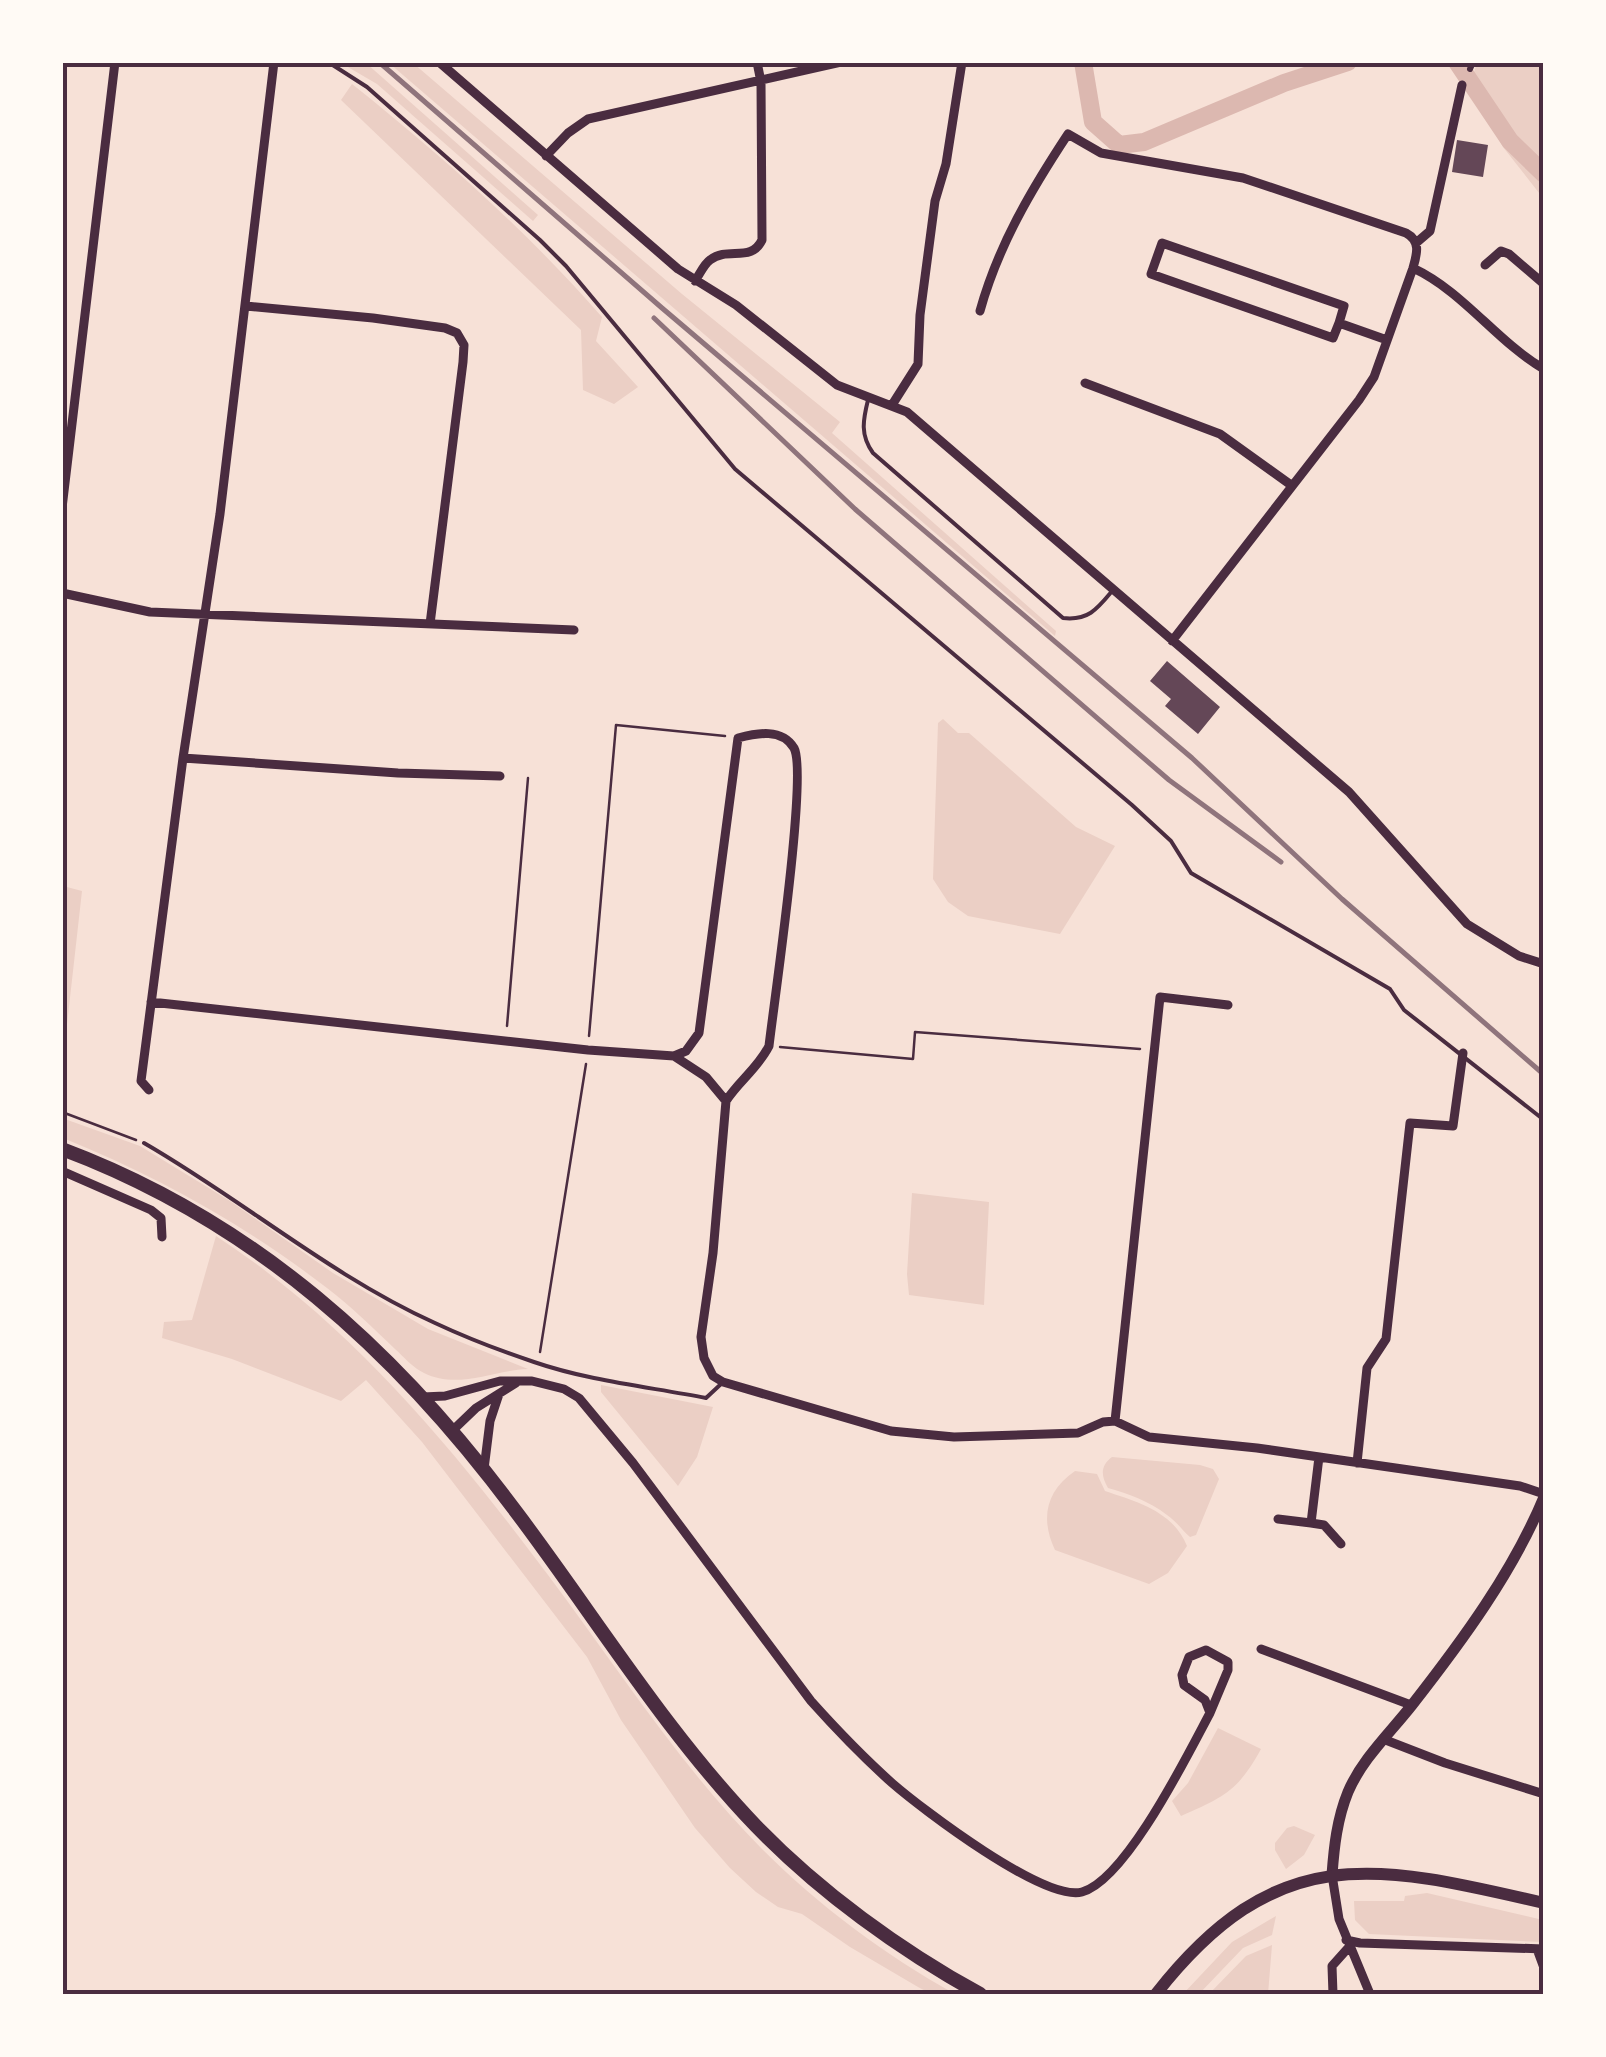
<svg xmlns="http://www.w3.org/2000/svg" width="1606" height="2057" viewBox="0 0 1606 2057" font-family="Montserrat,sans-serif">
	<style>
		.green { fill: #ebcfc5 }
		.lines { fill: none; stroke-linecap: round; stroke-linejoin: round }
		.canal { stroke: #dcb8b0; stroke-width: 18 }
		.building { fill: #644757 }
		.path { stroke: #4a2c40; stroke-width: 2.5 }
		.service { stroke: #4a2c40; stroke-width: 4 }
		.pedestrian { stroke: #4a2c40; stroke-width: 6 }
		.minor { stroke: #4a2c40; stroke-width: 9 }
		.tertiary { stroke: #4a2c40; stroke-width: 11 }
		.secondary { stroke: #4a2c40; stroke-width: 12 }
		.primary { stroke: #4a2c40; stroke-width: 14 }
		.rail { stroke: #8f747c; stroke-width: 5 }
		.neatline { fill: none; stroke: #4a2c40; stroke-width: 4 }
	</style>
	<rect width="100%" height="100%" fill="#f7e1d7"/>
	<path class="green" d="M341,63H366L538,215L533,221L377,84Z
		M389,63H413L682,294L840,422L832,433L1056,631L1055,636Z
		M1477,63H1543V198L1503,147L1469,87Z
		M352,84C441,155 527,231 602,317L596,341L638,387L614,404L583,390L581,330L341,100Z
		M943,719L958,733H969L1076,827L1115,846L1060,934L968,916L948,902L933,879L938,723Z
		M63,886L82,891L63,1060L62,886Z
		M62,1118L140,1146L230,1201L333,1273L428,1329L528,1369C493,1370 458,1390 424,1373C413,1368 404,1357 395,1349C373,1328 351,1306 327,1288C245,1225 159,1177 63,1138Z
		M912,1193L989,1202L984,1305L909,1295L907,1274Z
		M216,1236C351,1324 452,1447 548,1575C617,1667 680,1766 762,1849C819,1906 885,1955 955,1994H931L918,1987L850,1947L802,1914L778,1907L756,1892L730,1868L695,1828L621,1720L587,1657L422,1442L366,1380L341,1401L232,1359L162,1338L164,1322L192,1320Z
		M601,1385L713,1407L697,1457L678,1486L601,1392Z
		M1112,1457L1200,1465L1213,1469L1219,1479L1196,1535L1190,1537C1182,1530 1176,1521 1167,1515C1149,1501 1129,1494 1108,1488C1101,1476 1100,1466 1112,1457Z
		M1075,1471L1097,1474L1105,1491C1137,1502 1173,1511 1187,1546L1168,1573L1149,1584L1055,1550C1040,1518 1046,1491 1075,1471Z
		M1218,1728L1261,1749C1238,1791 1224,1797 1181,1816L1172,1801L1188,1783Z
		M1294,1826L1315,1835L1304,1855L1286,1869L1275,1850V1843L1287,1828Z
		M1427,1893L1543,1920V1942L1369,1934L1355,1920L1354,1901H1404L1405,1896Z
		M1276,1916L1272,1935L1243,1948L1199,1994H1183L1232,1942Z
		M1272,1945L1268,1994H1209L1246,1956Z"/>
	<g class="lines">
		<path class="canal" d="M1083,62L1093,122L1119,145L1144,142L1284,83L1348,62
			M1457,62L1510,141L1544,174"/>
	</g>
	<path class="building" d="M1457,140L1488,145L1483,177L1452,172Z
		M1167,661L1220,707L1198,734L1165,706L1171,699L1150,681Z"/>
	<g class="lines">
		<path class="path" d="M507,1026L528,778
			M589,1036L616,725L725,736
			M780,1047L913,1059L915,1032L1140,1049
			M62,1112L136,1140
			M540,1352L586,1064"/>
		<path class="service" d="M328,62L367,87L540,240L566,266L735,469L1132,805L1171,841L1191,873L1390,989L1404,1010L1544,1120
			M868,400C863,420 860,435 873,453L1063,618C1089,621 1098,608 1113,590
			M144,1143C243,1200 331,1276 435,1323C467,1338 501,1351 534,1362C589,1381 650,1387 706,1398L721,1384"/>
		<path class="pedestrian" d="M1470,69L1473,62"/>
		<path class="minor" d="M439,62L678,269L736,305L837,385L907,412L1349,792L1467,924L1519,956L1544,964
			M546,156L568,133L588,119L841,62
			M1416,243L1430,231L1462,85
			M1485,265L1501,251L1509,254L1544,284
			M1413,268C1464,292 1496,341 1544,369
			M695,281C700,274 704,264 710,260C728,246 751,263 762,240L761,82L757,62
			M246,306L373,318L445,328L457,333L464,345L463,362L430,624
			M980,311C998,246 1031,190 1068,134L1101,153L1243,178L1406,233C1421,241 1417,254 1413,268L1374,377L1359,400L1172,641
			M1339,323L1333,338L1151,274L1162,243L1344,306L1339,323L1387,340
			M1085,383L1220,434L1291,485
			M892,405L918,364L920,315L935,201L946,164L962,62
			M62,508L115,62
			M62,593L150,612L574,630
			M183,758L398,773L500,776
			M151,1002L588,1050L674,1056L706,1077L726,1101L713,1253L701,1337L704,1358L713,1376L723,1382L891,1431L954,1437L1078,1433L1103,1422L1115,1421L1149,1437L1257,1448L1520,1486L1544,1494
			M674,1056L686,1051L699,1033L738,738C757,733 782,728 794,748C808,773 774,1002 769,1046C758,1068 739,1081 726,1101
			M149,1090L141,1081L183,758L220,514L274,62
			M62,1171L151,1210L161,1218L162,1237
			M423,1397L445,1396L500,1381H532L564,1389L579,1398L633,1463L811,1701C837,1730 863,1757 892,1783C922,1809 1044,1902 1082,1892C1126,1880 1188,1754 1210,1713
			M1115,1421L1160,997L1228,1005
			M452,1431L476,1408L516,1383
			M1357,1463L1367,1368L1386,1339L1410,1123L1453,1126L1463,1053
			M484,1469L490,1421L499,1394
			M1278,1519L1311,1523L1319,1457
			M1311,1523L1324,1525L1341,1544
			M1261,1649L1411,1705
			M1206,1650L1228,1662V1670L1210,1713L1205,1700L1184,1685L1182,1675L1189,1657Z
			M1383,1739L1445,1763L1544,1794
			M1332,1875L1339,1919L1370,1994
			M1346,1940L1360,1943L1544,1949
			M1537,1949L1544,1968
			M1333,1994L1332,1966L1349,1947"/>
		<path class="tertiary" d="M1332,1875C1334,1847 1337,1819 1348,1792C1362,1759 1390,1733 1412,1705C1462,1641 1513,1572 1544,1497"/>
		<path class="secondary" d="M1156,1994C1276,1841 1373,1863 1544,1903"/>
		<path class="primary" d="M62,1149C254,1221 397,1351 517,1513C596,1618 665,1731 756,1826C820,1892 900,1950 980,1994"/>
		<path class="rail" d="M379,62L662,308L1192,758L1342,899L1541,1072
			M654,318L855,509L1169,780L1281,862"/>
	</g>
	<rect width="1606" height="2057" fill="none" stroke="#fffaf5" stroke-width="130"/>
	<rect x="65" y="65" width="1476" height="1927" class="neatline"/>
</svg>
